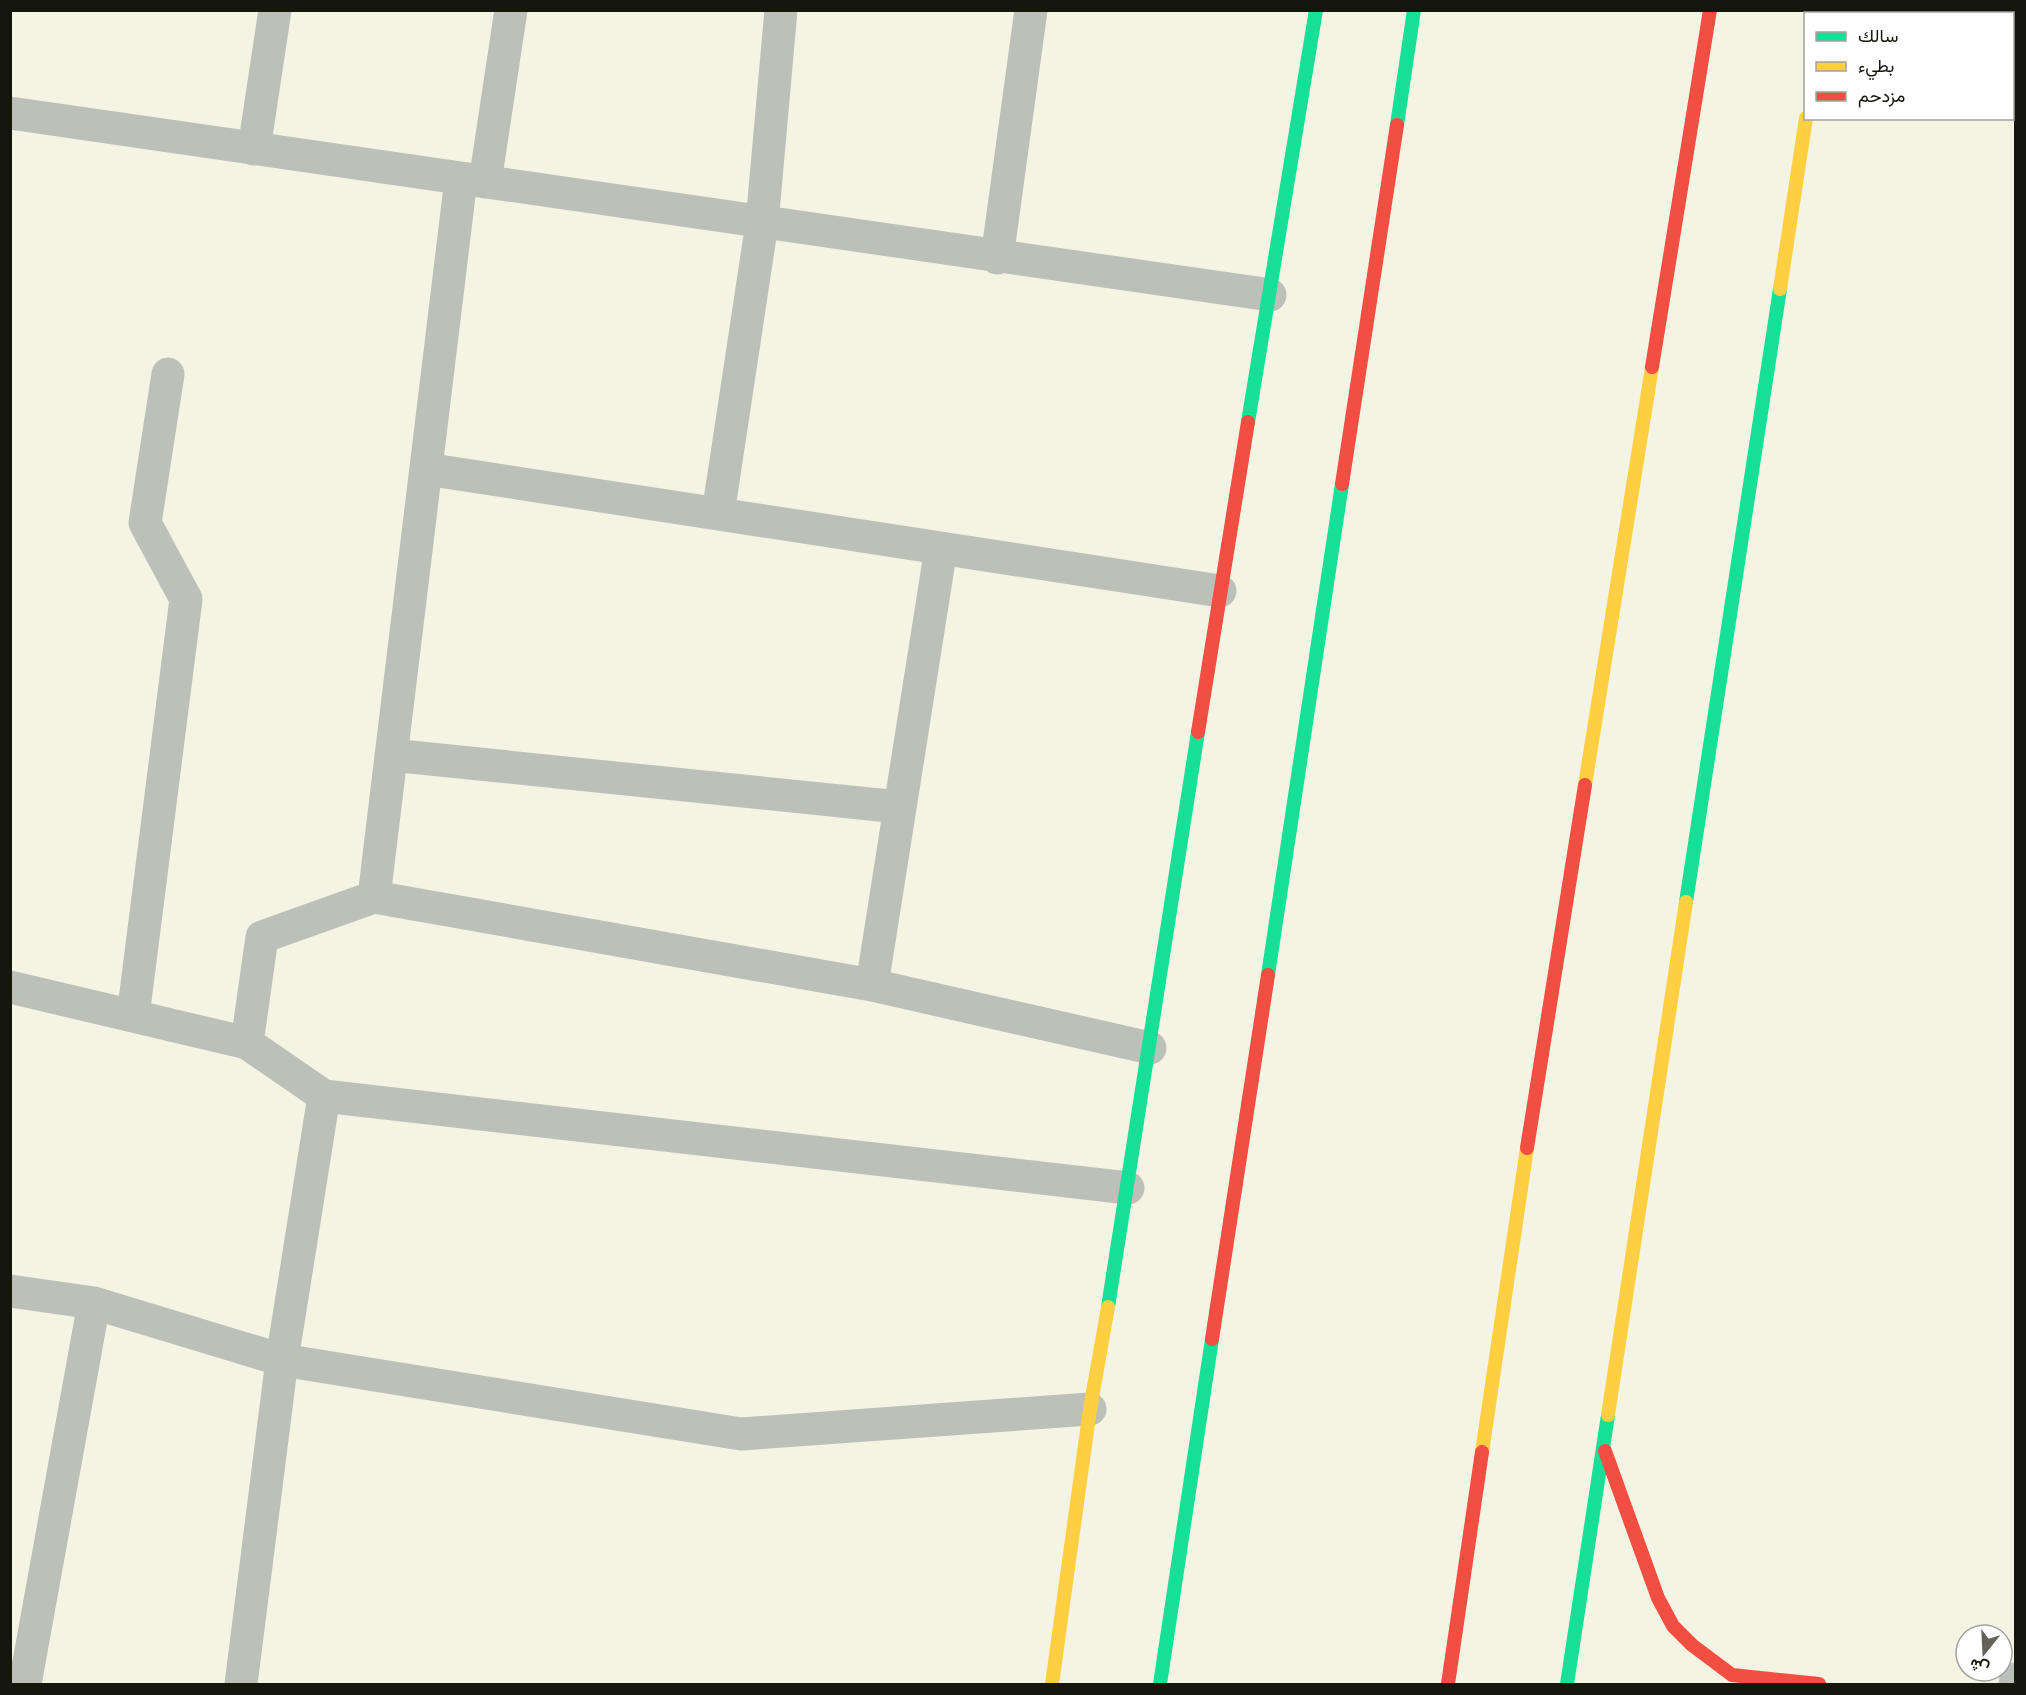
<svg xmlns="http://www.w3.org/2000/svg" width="2026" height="1695" viewBox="0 0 2026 1695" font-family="Arial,Vazirmatn,sans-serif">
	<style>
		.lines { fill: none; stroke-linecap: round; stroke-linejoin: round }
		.street { stroke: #bdbfb9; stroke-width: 33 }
		.fast { stroke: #16e098; stroke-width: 14 }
		.slow { stroke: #ffcf43; stroke-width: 14 }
		.jam { stroke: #f24e42; stroke-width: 14 }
	</style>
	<rect width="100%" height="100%" fill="#f3f4e3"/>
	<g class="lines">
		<path class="street" d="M10,113L1270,295
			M254,149L275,10
			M485,182L511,10
			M997,258L1031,10
			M426,469L1220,591
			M718,514L762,223L781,10
			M391,755L899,807
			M374,897L461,179
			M872,985L941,548
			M10,987L247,1043
			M133,1016L186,599L145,523L168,374
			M324,1096L1128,1188
			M10,1291L94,1303L282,1360L741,1434L1090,1409
			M25,1684L94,1303
			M241,1684L282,1360L324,1096L247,1043L262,937L374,897L872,985L1150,1048
			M2015,1684L2016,1679"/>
		<path class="fast" d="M1397,125L1414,10
			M1248,422L1316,10
			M1686,902L1780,289
			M1268,975L1342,484
			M1108,1307L1198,732
			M1160,1684L1212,1339
			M1567,1684L1608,1415"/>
		<path class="slow" d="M1822,14L1823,10
			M1780,289L1806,118
			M1585,785L1652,367
			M1608,1415L1686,902
			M1482,1452L1527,1148
			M1052,1684L1090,1409L1108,1307"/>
		<path class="jam" d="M1652,367L1710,10
			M1342,484L1397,125
			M1198,732L1248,422
			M1527,1148L1585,785
			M1212,1339L1268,975
			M1605,1451L1658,1598L1673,1626L1692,1645L1732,1675L1819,1684
			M1448,1684L1482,1452"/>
	</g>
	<rect width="2026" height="1695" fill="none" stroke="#16170c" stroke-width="24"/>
	<rect x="1804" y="12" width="210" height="108" fill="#ffffff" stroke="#a2a29e" stroke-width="1.5"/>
	<rect x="1816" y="32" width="30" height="9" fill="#16e098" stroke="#a2a29e" stroke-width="1.5"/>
	<text x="1858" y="42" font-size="18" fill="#16170c">سالك</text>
	<rect x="1816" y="62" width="30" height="9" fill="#ffcf43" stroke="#a2a29e" stroke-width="1.5"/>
	<text x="1858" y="72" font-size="18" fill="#16170c">بطيء</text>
	<rect x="1816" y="92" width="30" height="9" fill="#f24e42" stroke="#a2a29e" stroke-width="1.5"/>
	<text x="1858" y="102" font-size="18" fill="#16170c">مزدحم</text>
	<g transform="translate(1984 1653) rotate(198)"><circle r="28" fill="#ffffff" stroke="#a2a29e" stroke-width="1.5"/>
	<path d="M0-4.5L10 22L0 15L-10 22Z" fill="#636457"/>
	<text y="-9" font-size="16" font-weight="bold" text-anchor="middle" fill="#16170c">ش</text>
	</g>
</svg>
